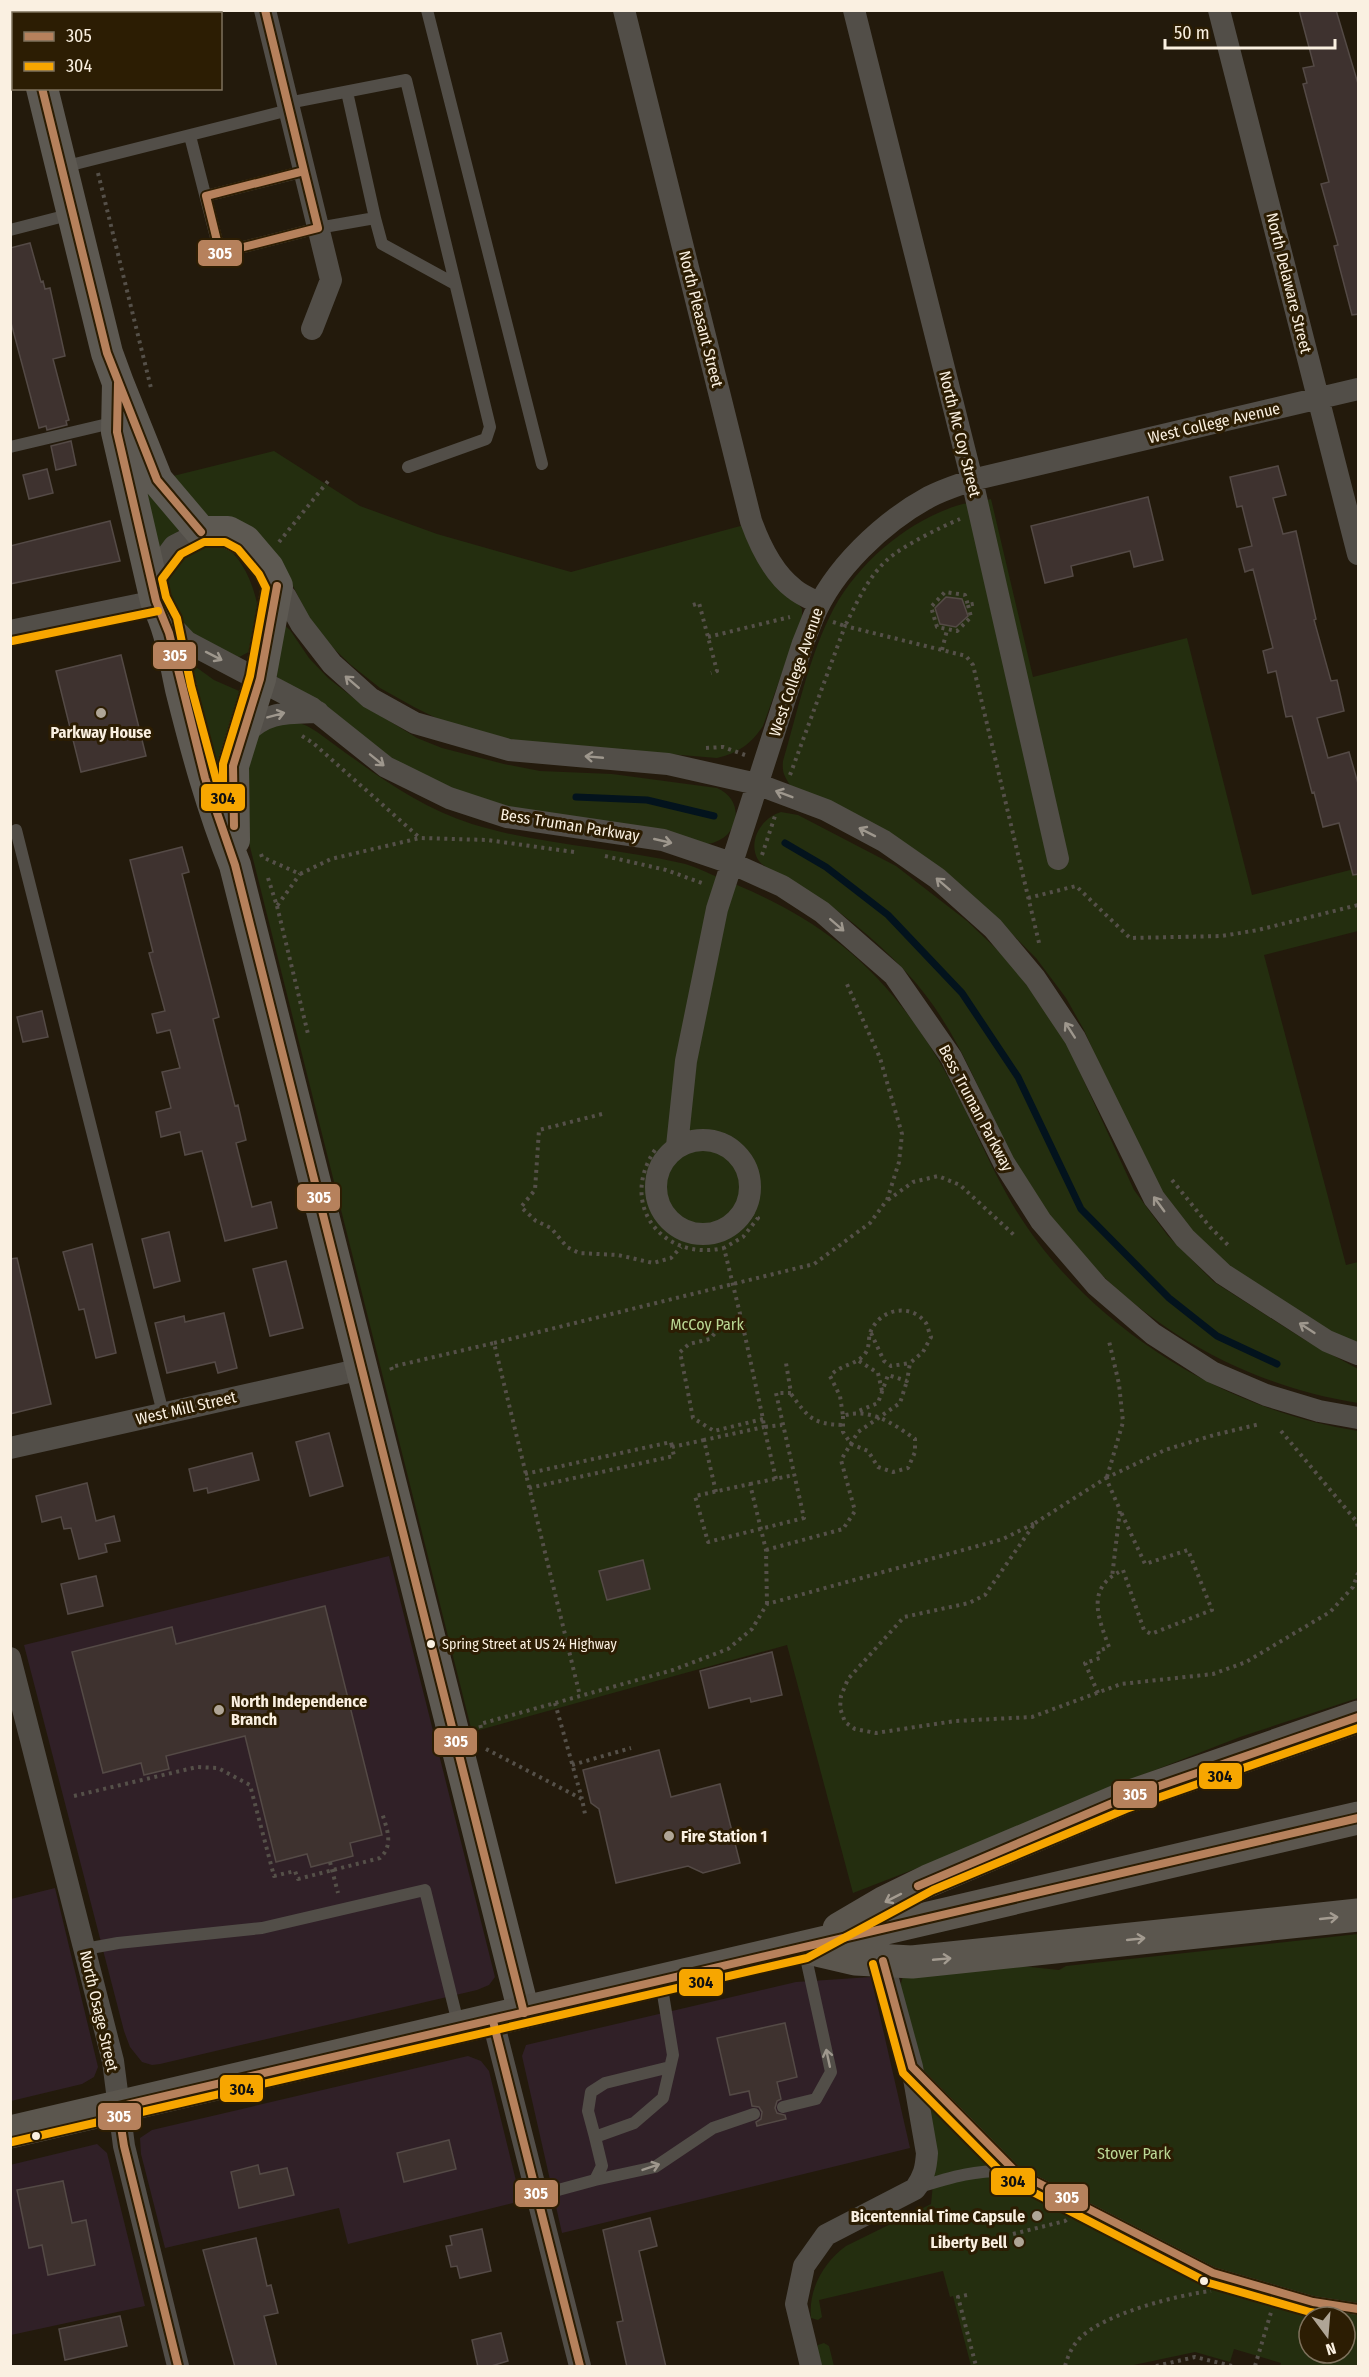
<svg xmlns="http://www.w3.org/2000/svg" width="1369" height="2377" viewBox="0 0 1369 2377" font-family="'Fira Sans Condensed',sans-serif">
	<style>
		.commercial { fill: #302027 }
		.green { fill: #242e0f; fill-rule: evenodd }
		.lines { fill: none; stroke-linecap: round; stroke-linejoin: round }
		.stream { stroke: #03131d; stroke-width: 7 }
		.building { fill: #3e322f; stroke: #544a46; stroke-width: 1.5 }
		.path { stroke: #555049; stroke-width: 4; stroke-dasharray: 3 4.5; stroke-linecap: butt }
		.lane { stroke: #524e48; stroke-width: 12 }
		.street { stroke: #524e48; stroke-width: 22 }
		.secondary { stroke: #5d5952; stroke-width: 32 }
		.primary { stroke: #5b564e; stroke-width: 33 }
		.bus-1-casing { stroke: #2c1d03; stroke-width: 12 }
		.bus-2-casing { stroke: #2c1d03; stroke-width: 12 }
		.bus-1 { stroke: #b6815c; stroke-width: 8 }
		.bus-2 { stroke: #f7a600; stroke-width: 8 }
		.oneway { stroke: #9e978d }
		.oneway2 { stroke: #a39b90 }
		.poi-dot { fill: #afa596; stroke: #2c1d03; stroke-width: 2 }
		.bus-dot { fill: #faf0e1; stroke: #2c1d03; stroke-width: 2 }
		.labels { text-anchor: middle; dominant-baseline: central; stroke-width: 6; stroke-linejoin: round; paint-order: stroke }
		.bus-label { font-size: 14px; fill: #faf0e1; stroke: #2c1d03; text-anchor: start }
		.street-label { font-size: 16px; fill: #faf0e1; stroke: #2c1d03 }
		.poi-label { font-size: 16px; font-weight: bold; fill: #faf0e1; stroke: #2c1d03; text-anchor: start }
		.park-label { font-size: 16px; fill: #bbd895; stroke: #2c1d03 }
		.line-badge { stroke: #2c1d03; stroke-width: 2 }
		.badge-label { font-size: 16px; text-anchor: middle; font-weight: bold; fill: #fff }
		.pale-badge-label { font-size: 16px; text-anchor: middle; font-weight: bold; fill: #111 }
	</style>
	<rect width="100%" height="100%" fill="#231a0c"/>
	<path class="commercial" d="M389,1556L495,1977L489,1985L477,1990L160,2064L152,2065L142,2062L130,2047L124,2031L24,1645Z
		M55,1888L98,2067L94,2077L82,2084L11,2101V1899Z
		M871,1977L910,2148L562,2233L522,2056L526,2045L796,1982Z
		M468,2056L481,2061L489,2071L521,2201L348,2244L339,2208L165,2248L141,2154L140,2138L152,2130Z
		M97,2144L107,2153L145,2306L11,2335L10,2165Z"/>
	<path class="green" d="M274,451L360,506L437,534L571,572L744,525L802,609V617L763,726C751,744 738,753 717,758L511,741L438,719L414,707L380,688L351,665L326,641L308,616L284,568L215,519L200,512L169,477Z
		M145,486L164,513L182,528L157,549Z
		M991,499L1033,677L1187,638L1252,895L1358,868V931L1264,955L1346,1265L1358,1262V1346L1347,1342L1239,1278L1179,1221L1131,1137L1084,1030L1066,998L1036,958L991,913L790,785C784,776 782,772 783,761C798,711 809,655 834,608C860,561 908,521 959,505C969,502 981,502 991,499Z
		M200,546C209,546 218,544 227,549C250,562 269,624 254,646C250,652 245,654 239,657C225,650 205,644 193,634C163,607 154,561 200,546Z
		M282,623L290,630L309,658L328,678L360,703L417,738L442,748L504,764L540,771L612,774L717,788C747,801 739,840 707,844L493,804L425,777L385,754L277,677L279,629Z
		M189,662L214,680L246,694L222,794Z
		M267,724C278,724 292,721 302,724C312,726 342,751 353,758C390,785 428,810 472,824C540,845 612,847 681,863C695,866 707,873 720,878C763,895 803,915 840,944C888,982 926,1034 954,1088C972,1122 987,1159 1006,1193C1074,1318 1219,1410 1358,1431V1698L1240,1737L1070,1803L987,1841L853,1893L787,1645L472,1732L244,823L249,747Z
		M781,812L798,815L896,866L967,921L1007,959L1060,1029L1134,1190L1168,1236L1214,1282L1305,1340L1358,1369V1403C1205,1379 1073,1281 1004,1141C975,1082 953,1022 907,973C874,938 837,907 794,883C783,876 764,870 757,858C748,839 763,817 781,812Z
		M1358,1934V2366H1280L1281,2363L1234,2349L1230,2362L1195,2352L1129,2366H971L953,2296L950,2297L943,2271L819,2300L822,2317L818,2320L811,2318C808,2289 824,2262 846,2246L931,2204L935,2164L900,1987L903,1976L1011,1965L1059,1970L1066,1966ZM1309,2317H1345V2353H1309Z
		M824,2343L829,2346L834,2366H820L816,2350L818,2345Z"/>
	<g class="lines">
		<path class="stream" d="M576,797L647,800L714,816
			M785,843L826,867L888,915L962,993L1018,1077L1081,1209L1169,1298L1217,1336L1277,1364"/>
	</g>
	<path class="building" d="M1299,10H1336L1359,87V314L1352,315L1334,246L1338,245L1321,184L1329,182L1303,84L1307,83L1303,68L1314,66Z
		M30,243L41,282L43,281L45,289L50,288L65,356L53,359L69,420L66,421L67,425L47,430L46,426L39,428L10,319V248Z
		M71,441L76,465L56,470L51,446Z
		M1278,466L1286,495L1273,498L1283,534L1296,531L1316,619L1314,620L1331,681L1337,680L1344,711L1317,718L1328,758L1349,752L1359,787V874L1353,875L1339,823L1323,827L1314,792L1312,793L1292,716L1286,717L1276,671L1268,673L1263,651L1273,648L1253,569L1245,572L1239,549L1252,546L1242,506L1237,507L1230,477Z
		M47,469L53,493L29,499L23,475Z
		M1148,497L1163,560L1134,567L1130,551L1071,566L1073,576L1045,583L1031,526Z
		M110,521L120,561L10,584V546Z
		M946,597L962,599L968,616L956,627L940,624L935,608Z
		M121,655L146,756L81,772L56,671Z
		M182,847L189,872L182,874L219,1017L213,1019L235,1106L238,1105L246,1140L236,1143L252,1207L271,1202L277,1228L225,1241L202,1151L185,1155L180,1132L161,1137L156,1112L171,1108L162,1072L180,1068L170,1030L157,1033L152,1014L165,1011L149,953L153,952L130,860Z
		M42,1011L48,1037L23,1042L17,1017Z
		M169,1232L180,1281L154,1288L142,1239Z
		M92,1244L116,1353L96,1358L84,1309L79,1310L63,1252Z
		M17,1258L51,1404L10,1414V1259Z
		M286,1261L303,1328L270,1336L253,1269Z
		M224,1313L237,1368L218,1373L215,1362L167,1373L155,1323L184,1316L185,1322Z
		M329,1433L343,1486L310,1496L296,1442Z
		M252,1453L259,1480L208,1493L207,1488L194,1491L189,1469Z
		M87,1483L96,1521L114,1516L120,1541L105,1544L107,1552L79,1559L71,1528L64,1529L61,1517L42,1522L36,1496Z
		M643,1560L650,1589L607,1600L599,1571Z
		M96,1576L103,1606L68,1614L61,1584Z
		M325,1606L382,1835L350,1843L353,1856L311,1867L307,1854L276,1862L245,1736L166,1756L169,1769L144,1775L141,1763L103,1773L72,1652L172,1627L176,1644Z
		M772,1652L782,1695L751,1702L750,1698L709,1708L700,1671Z
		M659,1750L671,1797L720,1784L740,1863L703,1873L688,1866L616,1883L599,1809L591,1803L583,1770Z
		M785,2023L797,2077L777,2082L781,2099L777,2101L775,2108L777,2113L785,2115L786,2119L757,2126L756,2122L761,2119L762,2112L759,2107L752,2106L749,2091L730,2095L717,2038Z
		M449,2140L456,2169L404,2182L397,2153Z
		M258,2165L260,2174L287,2168L294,2195L239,2208L231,2172Z
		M63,2181L72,2223L86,2220L95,2265L48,2275L42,2245L29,2248L17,2190Z
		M650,2218L657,2246L639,2251L666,2367H627L617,2322L623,2321L603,2230Z
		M482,2229L491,2271L460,2278L457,2266L451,2267L446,2246L452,2245L450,2236Z
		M256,2238L267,2286L271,2285L278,2313L264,2316L277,2367H235L203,2250Z
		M120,2316L127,2346L65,2360L59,2329Z
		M501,2333L508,2361L488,2367H478L472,2340Z"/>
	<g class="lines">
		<path class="path" d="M98,173L151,388
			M279,542L329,480
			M693,605L699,603L717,671L711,673
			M968,605L971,617L957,631L937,627L931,607L945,592L965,595L968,605L977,603
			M833,622L845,626C856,604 868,577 887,560C902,546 941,527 960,519
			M708,637L790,617
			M942,650L947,630
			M302,736L313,743L420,838
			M706,748L723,747L745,755
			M790,775L845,626L966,656L973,665L1040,947
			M261,854L262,857L300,874L331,859L420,838L487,840L574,852
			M762,855L776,813
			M605,856L666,870L702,883
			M268,878L277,906L300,874
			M1028,898L1076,886L1130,938L1222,936L1258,930L1358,905
			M277,906L308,1034
			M602,1114L539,1130L535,1190L521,1207L536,1221L551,1228L567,1247L579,1253L618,1255L653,1263L671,1258L681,1247
			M655,1150C618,1204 662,1262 724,1248
			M1172,1180L1210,1227L1228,1245
			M888,1200L913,1182L938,1176L960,1185L1014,1235
			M742,1322L724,1248L743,1237L758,1218L744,1209
			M871,1333L884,1361L891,1366L910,1363
			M494,1343L814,1264L870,1223L887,1200L899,1162L902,1134L880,1058L846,982
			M859,1361L878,1373L882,1391
			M392,1370L391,1367L494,1343L580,1696
			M791,1394C809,1418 812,1424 843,1425
			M843,1416V1432L851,1444L868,1451L878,1467L893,1472L908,1468L915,1452V1439C894,1424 870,1407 843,1416L840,1396L830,1376C841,1364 854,1366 864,1355C870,1348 868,1341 870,1333C879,1309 910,1302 926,1323C928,1327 929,1333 931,1337L923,1352L910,1363L907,1381L888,1375L878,1403L856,1412
			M763,1419L714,1431L693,1418L680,1352L689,1344L710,1339L720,1327L742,1322L763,1419L764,1427L782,1425
			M1281,1431L1357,1522L1358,1530
			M525,1474L671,1442L672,1447
			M1107,1477L1123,1422L1119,1384L1109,1341
			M1106,1478L1165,1450L1214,1435L1260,1424
			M750,1484L794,1475
			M529,1488L674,1456L672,1447L704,1440
			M716,1492L704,1440L764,1427L776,1479
			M1035,1523L1106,1478L1120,1510
			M766,1550L843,1529L855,1511L841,1460L858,1432L900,1403L907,1381
			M767,1604L766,1550L750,1484L695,1496L708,1542L804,1518L776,1393H791L786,1363
			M1098,1693L1085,1663L1100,1658L1098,1651L1109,1647C1098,1617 1085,1587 1123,1570L1144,1630L1151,1634L1212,1610L1188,1550L1145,1564L1120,1510L1112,1577
			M555,1703L582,1799
			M481,1728L480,1724L673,1670L728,1649L752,1629L767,1604L1003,1539L1035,1523L985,1595L969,1603L904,1617L848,1679L841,1696L840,1708L845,1722L855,1729L876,1733L955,1721L1032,1717L1121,1684L1213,1674L1246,1662L1330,1612L1353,1587L1358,1573
			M486,1749L582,1799L585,1814
			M572,1765L631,1748
			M74,1796L197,1767L218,1768L250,1785L274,1876L295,1871L298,1879L380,1858C394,1845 387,1829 382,1813
			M330,1862L338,1893
			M1013,2234L1065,2221L1071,2216
			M967,2295L958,2297L976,2366
			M1065,2366C1068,2356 1072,2346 1080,2338C1104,2314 1177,2295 1211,2291
			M1156,2366L1195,2357L1232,2366
			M1255,2366L1272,2309"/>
		<path class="lane" d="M427,10L542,464
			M288,103L406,80L490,427L486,439L408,467
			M190,136L220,253L318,228L375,218L347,92
			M63,167L289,110
			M206,196L305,171
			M375,218L382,244L455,284
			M10,230L72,214
			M10,447L116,422
			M16,830L163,1413
			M85,1949L118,1943L262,1928L425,1890L459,2027
			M915,2070L1015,2171L1213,2273L1313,2302L1358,2309
			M783,2107L816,2099L831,2072L804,1949
			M595,2137L588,2111L591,2092L605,2083L670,2067
			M595,2180L655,2167L713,2128L754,2114
			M916,2188C951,2177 978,2169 1015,2171
			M536,2196L595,2180L602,2166L595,2137L634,2123L663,2098L673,2055L661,1982"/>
		<path class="street" d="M265,10L331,280L312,329
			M624,10L751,521C760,546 773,573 794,589C801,595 811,599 819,603
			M854,10L972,480L1058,859
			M1219,10L1358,554
			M151,577L174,546L201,532
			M277,586L286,597L301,624L332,664L370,698L415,723L509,750L668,764L757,784L826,810L884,841L937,878L993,928L1035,978L1075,1038L1154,1198L1185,1238L1223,1274L1327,1341L1358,1354
			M167,621L187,642L312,708L386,767L449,798L507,817L663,840L731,863L782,886L822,912L894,975L951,1057L1004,1163L1041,1221L1097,1286L1153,1334L1212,1372L1266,1395L1319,1411L1358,1418
			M10,631L156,601
			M242,737C265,711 286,713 318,712
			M656 1187a47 47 0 1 1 94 0a47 47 0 1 1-94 0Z
			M677,1146L686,1061L717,909L803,643L813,618C833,569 883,522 929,497C942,490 958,485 972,480L1358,389
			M10,1448L362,1369
			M10,1658L113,2061L124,2146L178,2366
			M493,2021L580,2366
			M811,2366L796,2304L804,2266L826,2235L915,2189C924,2177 926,2168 927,2153L912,2067L883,1961"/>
		<path class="secondary" d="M23,10L24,14
			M42,88L107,353L118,383L157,480L201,532H228L245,541L268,568L277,586L260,679L233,766L234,840
			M118,383L117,432L156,601C171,630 174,657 181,689C196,749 212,808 235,865L524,2013"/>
		<path class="primary" d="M839,1929L885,1902L928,1881L1122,1799L1358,1717
			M812,1949L855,1959L912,1962L1358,1915
			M10,2132L1358,1818"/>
		<g class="bus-1-casing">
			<path id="bus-1" d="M265,10L304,171
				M42,88L107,353L157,480L201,532
				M304,171L318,228L220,253L206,196Z
				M118,383L117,432L156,601L169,633L205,778L235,865L524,2013
				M234,826L233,766L260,679L277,586
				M918,1886L1122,1799L1358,1717
				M883,1961L912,2067L1015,2171L1213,2273L1313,2302L1358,2309
				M493,2021L580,2366
				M178,2366L124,2146L118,2107L1358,1818"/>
		</g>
		<g class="bus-2-casing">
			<path id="bus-2" d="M204,542H225L238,549L259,574L266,588L250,676L223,764V805L191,686L177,618L166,597L162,579L181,554Z
				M12,641L158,611
				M873,1964L903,2073L1008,2179L1209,2283L1310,2312L1341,2317
				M12,2142L807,1958L933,1890L1126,1809L1358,1728"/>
		</g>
		<use href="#bus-1" class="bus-1"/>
		<use href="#bus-2" class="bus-2"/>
	</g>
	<defs><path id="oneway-shaft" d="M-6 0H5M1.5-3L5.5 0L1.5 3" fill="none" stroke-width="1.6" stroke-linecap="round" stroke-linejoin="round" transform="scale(1.5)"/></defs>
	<g class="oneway">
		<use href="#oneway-shaft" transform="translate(214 656) rotate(27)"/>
		<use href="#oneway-shaft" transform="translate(352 682) rotate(-139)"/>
		<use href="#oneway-shaft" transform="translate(276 715) rotate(-15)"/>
		<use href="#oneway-shaft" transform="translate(594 757) rotate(-175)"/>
		<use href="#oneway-shaft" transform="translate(377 760) rotate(39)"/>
		<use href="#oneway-shaft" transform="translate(784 794) rotate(-159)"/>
		<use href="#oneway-shaft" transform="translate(867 832) rotate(-153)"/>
		<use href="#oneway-shaft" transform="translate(663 841) rotate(13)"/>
		<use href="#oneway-shaft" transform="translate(943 884) rotate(-139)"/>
		<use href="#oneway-shaft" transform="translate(837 925) rotate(41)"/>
		<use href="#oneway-shaft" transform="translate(1070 1030) rotate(-123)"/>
		<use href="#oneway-shaft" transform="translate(1159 1204) rotate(-126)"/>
		<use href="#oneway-shaft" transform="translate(1307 1328) rotate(-147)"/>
		<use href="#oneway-shaft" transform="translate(828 2058) rotate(-102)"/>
		<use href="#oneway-shaft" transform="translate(651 2167) rotate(-19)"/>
	</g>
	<g class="oneway2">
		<use href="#oneway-shaft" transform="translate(893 1898) rotate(153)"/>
		<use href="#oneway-shaft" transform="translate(1329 1918) rotate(-6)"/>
		<use href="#oneway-shaft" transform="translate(1136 1939) rotate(-6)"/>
		<use href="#oneway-shaft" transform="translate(942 1959) rotate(-5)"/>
	</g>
	<g class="poi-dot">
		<circle cx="101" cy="713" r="6"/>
		<circle cx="219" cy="1710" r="6"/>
		<circle cx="669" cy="1836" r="6"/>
		<circle cx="1037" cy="2216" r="6"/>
		<circle cx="1019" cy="2242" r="6"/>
	</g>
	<g class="bus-dot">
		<circle cx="431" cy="1644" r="5"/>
		<circle cx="36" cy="2136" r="5"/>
		<circle cx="1204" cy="2281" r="5"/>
	</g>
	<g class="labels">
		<g class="bus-label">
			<text x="442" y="1644">Spring Street at US 24 Highway</text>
		</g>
		<g class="street-label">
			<text transform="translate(1289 283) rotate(76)">North Delaware Street</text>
			<text transform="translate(701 319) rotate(76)">North Pleasant Street</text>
			<text transform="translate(1214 423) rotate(-13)">West College Avenue</text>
			<text transform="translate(960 434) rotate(76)">North Mc Coy Street</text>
			<text transform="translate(796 672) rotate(-71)">West College Avenue</text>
			<text transform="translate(570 825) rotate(9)">Bess Truman Parkway</text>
			<text transform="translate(976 1108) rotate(62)">Bess Truman Parkway</text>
			<text transform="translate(186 1408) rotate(-13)">West Mill Street</text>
			<text transform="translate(99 2011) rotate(77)">North Osage Street</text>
		</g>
		<g class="poi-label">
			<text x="101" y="732" text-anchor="middle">Parkway House</text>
			<text x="231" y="1701">North Independence<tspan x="231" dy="18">Branch</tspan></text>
			<text x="681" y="1836">Fire Station 1</text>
			<text x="1025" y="2216" text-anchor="end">Bicentennial Time Capsule</text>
			<text x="1007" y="2242" text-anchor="end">Liberty Bell</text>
		</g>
		<g class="park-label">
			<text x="707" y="1324">McCoy Park</text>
			<text x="1134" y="2153">Stover Park</text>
		</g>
	</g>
	<g class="line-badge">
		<rect x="197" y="239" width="46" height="28" rx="6" fill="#b6815c"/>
		<rect x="152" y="641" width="45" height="29" rx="6" fill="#b6815c"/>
		<rect x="200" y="783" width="46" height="29" rx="6" fill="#f7a600"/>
		<rect x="296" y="1183" width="45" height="29" rx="6" fill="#b6815c"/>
		<rect x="433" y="1727" width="45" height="29" rx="6" fill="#b6815c"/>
		<rect x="1198" y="1762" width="45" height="28" rx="6" fill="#f7a600"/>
		<rect x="1112" y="1780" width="46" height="29" rx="6" fill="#b6815c"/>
		<rect x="678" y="1968" width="46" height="29" rx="6" fill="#f7a600"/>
		<rect x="219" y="2074" width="45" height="29" rx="6" fill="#f7a600"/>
		<rect x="97" y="2102" width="45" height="29" rx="6" fill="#b6815c"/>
		<rect x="990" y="2167" width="46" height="29" rx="6" fill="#f7a600"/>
		<rect x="514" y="2179" width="45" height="29" rx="6" fill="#b6815c"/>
		<rect x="1044" y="2183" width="45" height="29" rx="6" fill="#b6815c"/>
	</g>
	<g class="badge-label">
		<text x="220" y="259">305</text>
		<text x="175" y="661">305</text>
		<text x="319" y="1203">305</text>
		<text x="456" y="1747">305</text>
		<text x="1135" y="1800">305</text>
		<text x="119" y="2122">305</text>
		<text x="536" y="2199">305</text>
		<text x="1067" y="2203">305</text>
	</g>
	<g class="pale-badge-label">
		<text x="223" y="804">304</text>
		<text x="1220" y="1782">304</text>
		<text x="701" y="1988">304</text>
		<text x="242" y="2095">304</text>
		<text x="1013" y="2187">304</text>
	</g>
	<rect width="1369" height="2377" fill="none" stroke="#faf0e1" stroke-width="24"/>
	<rect x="12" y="12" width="210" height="78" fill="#2c1d03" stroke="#7e715c" stroke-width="1.5"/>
	<rect x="24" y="32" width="30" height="9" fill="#b6815c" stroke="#7e715c" stroke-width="1.5"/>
	<text x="66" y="42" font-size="18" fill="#faf0e1">305</text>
	<rect x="24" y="62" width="30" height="9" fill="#f7a600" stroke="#7e715c" stroke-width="1.5"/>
	<text x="66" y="72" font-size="18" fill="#faf0e1">304</text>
	<g transform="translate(1327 2335) rotate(164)"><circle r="28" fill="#2c1d03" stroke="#7e715c" stroke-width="1.5"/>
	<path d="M0-4.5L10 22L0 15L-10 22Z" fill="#afa596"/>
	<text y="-9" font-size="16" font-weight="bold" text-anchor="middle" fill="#faf0e1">N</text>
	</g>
	<path d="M1165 39v9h170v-9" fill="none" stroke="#faf0e1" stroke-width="3"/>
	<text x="1174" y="39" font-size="18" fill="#faf0e1" stroke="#2c1d03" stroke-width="4.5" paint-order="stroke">50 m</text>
</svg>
